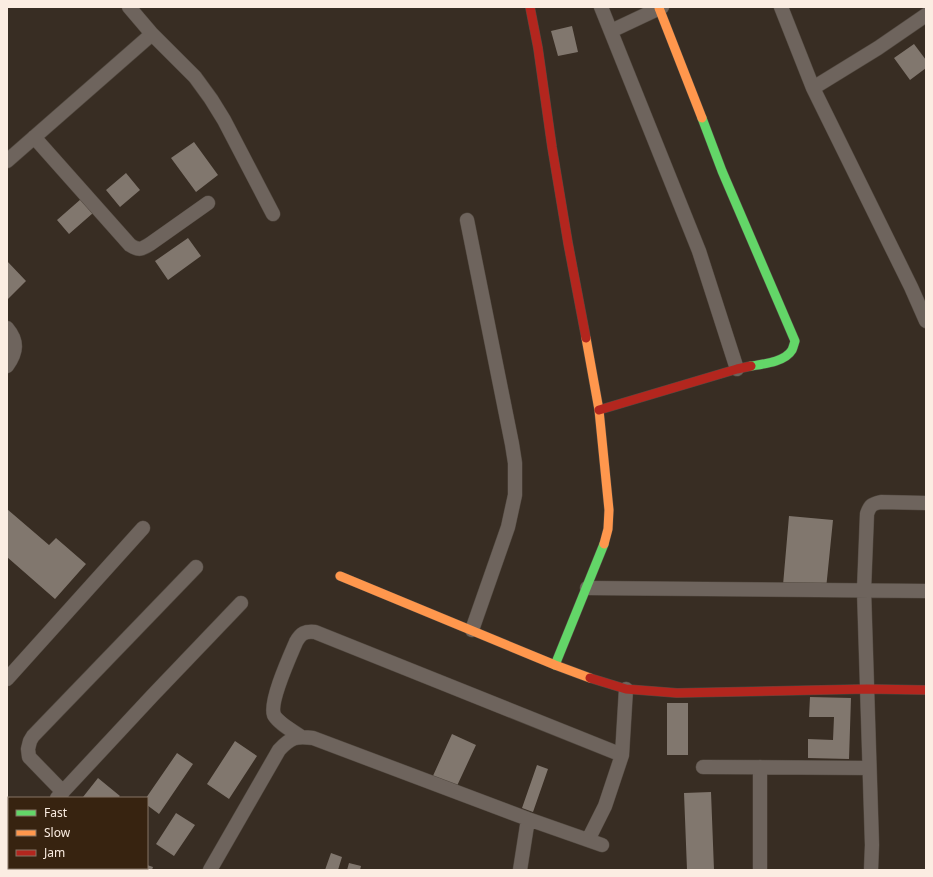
<svg xmlns="http://www.w3.org/2000/svg" width="933" height="877" viewBox="0 0 933 877" font-family="'Noto Sans',sans-serif">
	<style>
		.building { fill: #81776e }
		.lines { fill: none; stroke-linecap: round; stroke-linejoin: round }
		.street-casing { stroke: #524940; stroke-width: 15 }
		.fast-casing { stroke: #524940; stroke-width: 10 }
		.slow-casing { stroke: #524940; stroke-width: 10 }
		.jam-casing { stroke: #524940; stroke-width: 10 }
		.street { stroke: #6e645d; stroke-width: 14 }
		.fast { stroke: #63d668; stroke-width: 9 }
		.slow { stroke: #ff974d; stroke-width: 9 }
		.jam { stroke: #b3261e; stroke-width: 9 }
	</style>
	<rect width="100%" height="100%" fill="#382d23"/>
	<path class="building" d="M572,26L578,52L558,56L551,31Z
		M914,44L926,60V68L910,80L894,58Z
		M194,142L218,175L196,192L171,158Z
		M126,173L140,190L120,207L106,190Z
		M81,199L93,213L69,234L57,220Z
		M188,238L201,256L168,280L155,261Z
		M7,261L26,281L7,300Z
		M7,509L49,545L56,538L86,564L55,599L7,557Z
		M789,516L833,520L826,589L783,585Z
		M810,697L851,698L849,759L808,758V739L833,740L834,717H809Z
		M667,703H688V755H667Z
		M452,734L476,745L456,788L432,778Z
		M235,741L257,756L229,799L207,784Z
		M177,753L193,764L159,814L147,805V798H146Z
		M537,765L548,769L533,812L522,808Z
		M98,778L120,796L118,798H84L83,797Z
		M711,792L714,870H687L684,793Z
		M176,813L195,825L174,856L156,844Z
		M331,853L342,857L338,870H325Z
		M349,863L361,866L360,870H347Z
		M147,865L153,867L152,870H96L97,868H147Z"/>
	<g class="lines">
		<g class="street-casing">
			<path id="street" d="M601,7L699,251L737,369
				M781,7L813,88L911,287L926,321
				M611,31L662,7
				M152,34L195,77L211,99L224,120L273,214
				M813,88L878,48L926,15
				M34,137L130,245C139,251 142,249 150,244L208,203
				M7,161L152,34L129,7
				M467,220L512,444L515,463V495L508,527L472,630
				M7,328C18,341 17,352 7,366
				M587,588L926,591
				M7,679L143,528
				M300,736C293,731 278,723 274,715C269,702 290,656 296,642C301,633 305,631 315,632L622,755
				M703,767L869,768
				M760,767V870
				M63,792L29,757L28,749L30,741L33,736L196,567
				M57,798L153,695L241,603
				M588,840L605,806L622,755L626,689
				M7,848L9,846
				M210,870L279,750C291,737 296,736 313,738L528,819L602,845
				M520,870L528,819
				M871,870L872,845L864,590L867,514C870,505 872,504 881,502L926,503"/>
		</g>
		<g class="fast-casing">
			<path id="fast" d="M702,118L722,171L795,341C794,344 793,348 792,350C785,362 763,364 751,366
				M555,665L604,544"/>
		</g>
		<g class="slow-casing">
			<path id="slow" d="M659,8L702,118
				M586,338L599,410L609,510L608,529L604,544
				M340,576L555,665L590,678"/>
		</g>
		<g class="jam-casing">
			<path id="jam" d="M530,7L538,48L552,147L568,243L586,338
				M599,410L737,369L751,366
				M590,678L626,689L677,693L867,689L926,690"/>
		</g>
		<use href="#street" class="street"/>
		<use href="#fast" class="fast"/>
		<use href="#slow" class="slow"/>
		<use href="#jam" class="jam"/>
	</g>
	<rect width="933" height="877" fill="none" stroke="#fbede2" stroke-width="16"/>
	<rect x="8" y="797" width="140" height="72" fill="#372310" stroke="#857464"/>
	<rect x="16" y="810" width="20" height="6" fill="#63d668" stroke="#857464"/>
	<text x="44" y="817" font-size="12" fill="#fbede2">Fast</text>
	<rect x="16" y="830" width="20" height="6" fill="#ff974d" stroke="#857464"/>
	<text x="44" y="837" font-size="12" fill="#fbede2">Slow</text>
	<rect x="16" y="850" width="20" height="6" fill="#b3261e" stroke="#857464"/>
	<text x="44" y="857" font-size="12" fill="#fbede2">Jam</text>
</svg>
